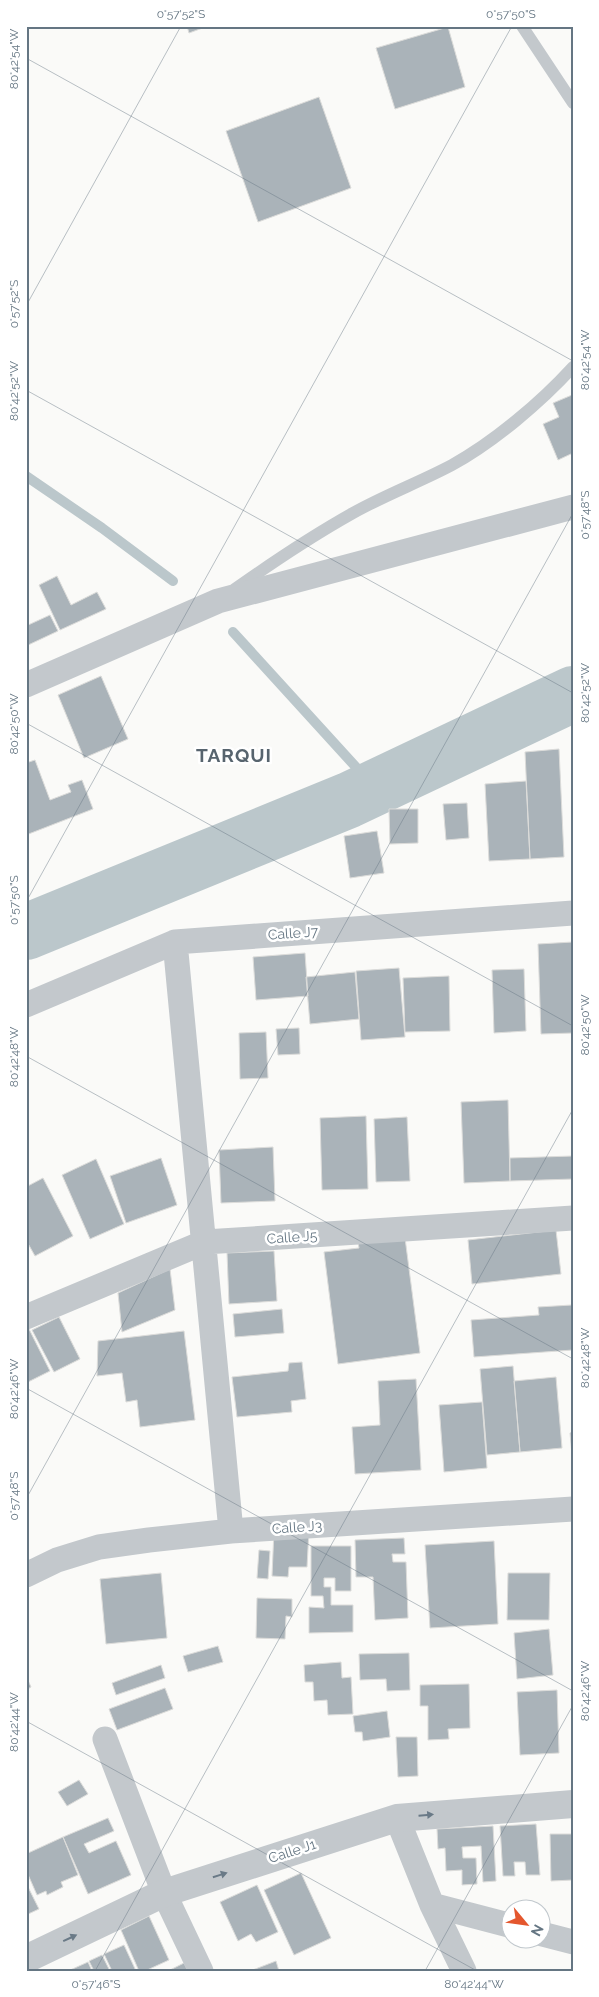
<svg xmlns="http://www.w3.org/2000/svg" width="599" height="1997" viewBox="0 0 599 1997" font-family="Raleway,sans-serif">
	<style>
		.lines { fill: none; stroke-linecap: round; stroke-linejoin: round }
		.stream { stroke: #bbc7cb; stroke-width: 10 }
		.river { stroke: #bbc7cb; stroke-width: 56 }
		.building { fill: #aab3b9; stroke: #dcdcda }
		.service { stroke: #c3c8cc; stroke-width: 12 }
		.minor { stroke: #c3c8cc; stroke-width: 25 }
		.tertiary { stroke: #c3c8cc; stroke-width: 28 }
		.oneway { fill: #6a7a87 }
		.ticks { fill: none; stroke: #657683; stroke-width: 1; stroke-opacity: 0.45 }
		.labels { text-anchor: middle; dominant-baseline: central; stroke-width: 5; stroke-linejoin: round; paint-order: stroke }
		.street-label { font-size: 14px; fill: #657683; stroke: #fff }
		.district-label { font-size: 19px; font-weight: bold; letter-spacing: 1px; fill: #57646e; stroke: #fff }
		.neatline { fill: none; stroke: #657683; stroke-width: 2 }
		.ticks-label { font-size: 12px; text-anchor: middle; fill: #657683 }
	</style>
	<rect width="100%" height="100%" fill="#fafaf8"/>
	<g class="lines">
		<path class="stream" d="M26,476L102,528L173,581
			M233,632L375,788"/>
		<path class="river" d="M26,932L349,800L573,694"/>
	</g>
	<path class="building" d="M187,26H208L189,33Z
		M448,27L465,87L395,109L376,48Z
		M319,97L351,188L258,222L226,131Z
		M572,395L573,453L558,460L543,424L559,417L553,403Z
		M57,576L71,605L97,592L106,609L60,630L39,585Z
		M50,615L58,631L26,646V626Z
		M101,676L128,739L84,758L58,695Z
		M559,749L564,857L530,859L525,752Z
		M35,760L50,800L71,792L68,785L82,780L93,809L26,835V763Z
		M526,781L530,859L489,861L485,784Z
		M467,803L469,838L446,840L443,804Z
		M389,809H418V843L390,844Z
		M377,831L384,873L350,878L344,836Z
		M573,942V1033L541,1034L538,944Z
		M305,953L308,996L256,1000L253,957Z
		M399,968L405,1037L361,1040L356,971Z
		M524,969L526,1031L494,1033L492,970Z
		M355,972L359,1019L310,1024L306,977Z
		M449,976L450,1031L405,1032L403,978Z
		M299,1028L300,1054L278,1055L276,1029Z
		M266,1032L268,1078L240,1079L239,1033Z
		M508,1100L510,1181L464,1183L461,1102Z
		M366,1116L368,1189L322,1190L320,1118Z
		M407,1117L410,1181L376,1182L374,1119Z
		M273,1147L275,1201L221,1203L219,1150Z
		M573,1156V1179L510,1181V1158Z
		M161,1158L177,1205L126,1223L110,1176Z
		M96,1159L124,1224L90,1239L62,1175Z
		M43,1178L73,1236L35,1256L26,1240V1187Z
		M404,1230L420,1353L338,1364L324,1252L359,1248L357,1237Z
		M556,1230L561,1274L472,1284L468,1240Z
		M274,1251L277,1301L229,1304L227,1253Z
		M170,1269L175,1310L122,1332L118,1293Z
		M572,1305L573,1350L474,1357L471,1320L539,1315L538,1307Z
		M282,1309L284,1333L235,1337L233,1314Z
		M59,1317L80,1359L54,1372L32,1330Z
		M26,1323L50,1371L26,1383Z
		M184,1331L195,1420L140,1427L137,1400L126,1402L122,1373L97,1376L98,1341Z
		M302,1362L306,1399L291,1401L292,1412L237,1417L232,1377L288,1371L289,1363Z
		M513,1366L520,1452L487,1455L480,1369Z
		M556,1377L562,1448L520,1452L514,1381Z
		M416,1379L421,1470L355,1474L352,1427L380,1425L378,1381Z
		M482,1402L487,1468L444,1472L439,1405Z
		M573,1432V1465L570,1433Z
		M274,1530H309L307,1567H289L288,1577L272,1576Z
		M404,1538L405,1554H392L393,1562H406L408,1618L375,1620L373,1577H356L355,1540Z
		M494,1541L498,1624L430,1628L425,1545Z
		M311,1546H351V1591H335V1578H324V1587H331V1605H353V1632L309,1633V1607L324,1608L323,1596H311Z
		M259,1550L270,1551L268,1579L257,1578Z
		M161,1573L167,1638L106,1644L100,1579Z
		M508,1573H550L549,1620H507Z
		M257,1598L292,1599V1617L286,1616L285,1639L256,1638Z
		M549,1629L553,1675L517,1679L514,1633Z
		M218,1646L223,1662L188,1672L183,1656Z
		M409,1653L410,1690L387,1691L386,1679L360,1680L359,1654Z
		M341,1662L342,1678L351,1677L353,1714L328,1715L327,1700L314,1701L313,1682H305L304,1665Z
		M161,1665L165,1678L116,1695L112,1683Z
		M26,1676L31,1687L26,1690Z
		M469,1684L470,1728L448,1729L449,1739L428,1740V1706H420V1685Z
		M165,1688L173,1709L117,1730L109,1709Z
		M557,1690L559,1753L520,1755L517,1692Z
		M387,1711L390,1737L363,1741L362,1732H355L353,1716Z
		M396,1737H417L418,1776L398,1777Z
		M79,1780L88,1794L67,1806L58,1792Z
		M108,1818L114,1831L84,1844L89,1853L116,1841L131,1875L88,1894L63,1837Z
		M536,1824L540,1875H526L525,1862H514L515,1876H503L500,1826Z
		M493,1826L496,1881L483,1882L481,1846L462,1847L463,1858H476L477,1884L462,1885V1870L446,1871L445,1848L438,1849L437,1829Z
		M550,1834H573V1880L551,1881Z
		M63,1837L78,1875L61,1882L63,1887L47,1895L46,1891L37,1895L26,1870V1854Z
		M301,1873L331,1938L294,1955L264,1890Z
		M26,1883L39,1909L26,1915Z
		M257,1885L278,1932L256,1942L251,1934L238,1941L220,1902Z
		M149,1916L169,1960L145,1971H139L121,1930Z
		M124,1945L136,1971H112L104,1954Z
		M102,1955L110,1971H94L89,1961Z
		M276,1961L279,1971H250Z
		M88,1962L92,1971H68Z
		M184,1963L188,1971H168Z"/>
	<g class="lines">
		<path class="service" d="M522,26L573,103
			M235,589C273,562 312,536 353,513C385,495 420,482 452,465C494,442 541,402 573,367"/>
		<path class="minor" d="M26,685L218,601L573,507
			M175,942L231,1531
			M26,1005L175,942L573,913
			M26,1317L205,1242L573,1218
			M26,1575L57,1560L99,1547L149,1540L231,1531L573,1509
			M105,1739L164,1893L201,1971
			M397,1818L432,1905L464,1971
			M432,1905L512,1926
			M542,1934L573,1942"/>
		<path class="tertiary" d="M26,1959L164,1893L397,1818L573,1804"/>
	</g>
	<defs><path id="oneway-solid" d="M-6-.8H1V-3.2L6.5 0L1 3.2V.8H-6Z" transform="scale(1.25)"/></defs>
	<g class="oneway">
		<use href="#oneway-solid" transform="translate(426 1815) rotate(-5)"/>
		<use href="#oneway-solid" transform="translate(220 1875) rotate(-18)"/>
		<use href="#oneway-solid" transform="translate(70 1938) rotate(-25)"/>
	</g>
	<path class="ticks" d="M569,26L573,28M26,58L573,361M26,306L181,26M26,390L573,693M26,723L573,1026M26,902L512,26M26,1056L573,1359M26,1388L573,1691M26,1499L573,513M26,1721L477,1971M95,1971L573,1109M425,1971L573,1705"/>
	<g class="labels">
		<g class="street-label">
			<text transform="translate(293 933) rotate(-4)">Calle J7</text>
			<text transform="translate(292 1237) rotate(-4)">Calle J5</text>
			<text transform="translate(297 1527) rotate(-4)">Calle J3</text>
			<text transform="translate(292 1851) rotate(-18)">Calle J1</text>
		</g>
		<g class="district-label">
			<text x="234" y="755">TARQUI</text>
		</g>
	</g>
	<rect width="599" height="1997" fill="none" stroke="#ffffff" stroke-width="55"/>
	<g transform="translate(526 1924) rotate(119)"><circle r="24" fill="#ffffff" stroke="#c1c8cd"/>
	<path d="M0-4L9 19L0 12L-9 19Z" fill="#e4572e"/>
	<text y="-8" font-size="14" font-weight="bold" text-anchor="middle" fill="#657683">N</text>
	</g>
	<rect x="28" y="28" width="544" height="1942" class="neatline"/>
	<g class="ticks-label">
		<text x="181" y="18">0°57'52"S</text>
		<text x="511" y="18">0°57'50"S</text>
		<text transform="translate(14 59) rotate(-90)" y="4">80°42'54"W</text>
		<text transform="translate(14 304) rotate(-90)" y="4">0°57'52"S</text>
		<text transform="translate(585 360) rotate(-90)" y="4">80°42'54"W</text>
		<text transform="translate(14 391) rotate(-90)" y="4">80°42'52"W</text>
		<text transform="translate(585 515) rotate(-90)" y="4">0°57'48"S</text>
		<text transform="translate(585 693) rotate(-90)" y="4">80°42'52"W</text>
		<text transform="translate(14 724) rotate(-90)" y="4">80°42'50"W</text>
		<text transform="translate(14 900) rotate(-90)" y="4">0°57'50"S</text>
		<text transform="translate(585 1025) rotate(-90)" y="4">80°42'50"W</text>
		<text transform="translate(14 1057) rotate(-90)" y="4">80°42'48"W</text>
		<text transform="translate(585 1358) rotate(-90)" y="4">80°42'48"W</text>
		<text transform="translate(14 1389) rotate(-90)" y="4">80°42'46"W</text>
		<text transform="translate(14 1496) rotate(-90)" y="4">0°57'48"S</text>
		<text transform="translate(585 1691) rotate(-90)" y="4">80°42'46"W</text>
		<text transform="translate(14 1722) rotate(-90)" y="4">80°42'44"W</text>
		<text x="96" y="1988">0°57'46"S</text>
		<text x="474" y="1988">80°42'44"W</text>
	</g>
</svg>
